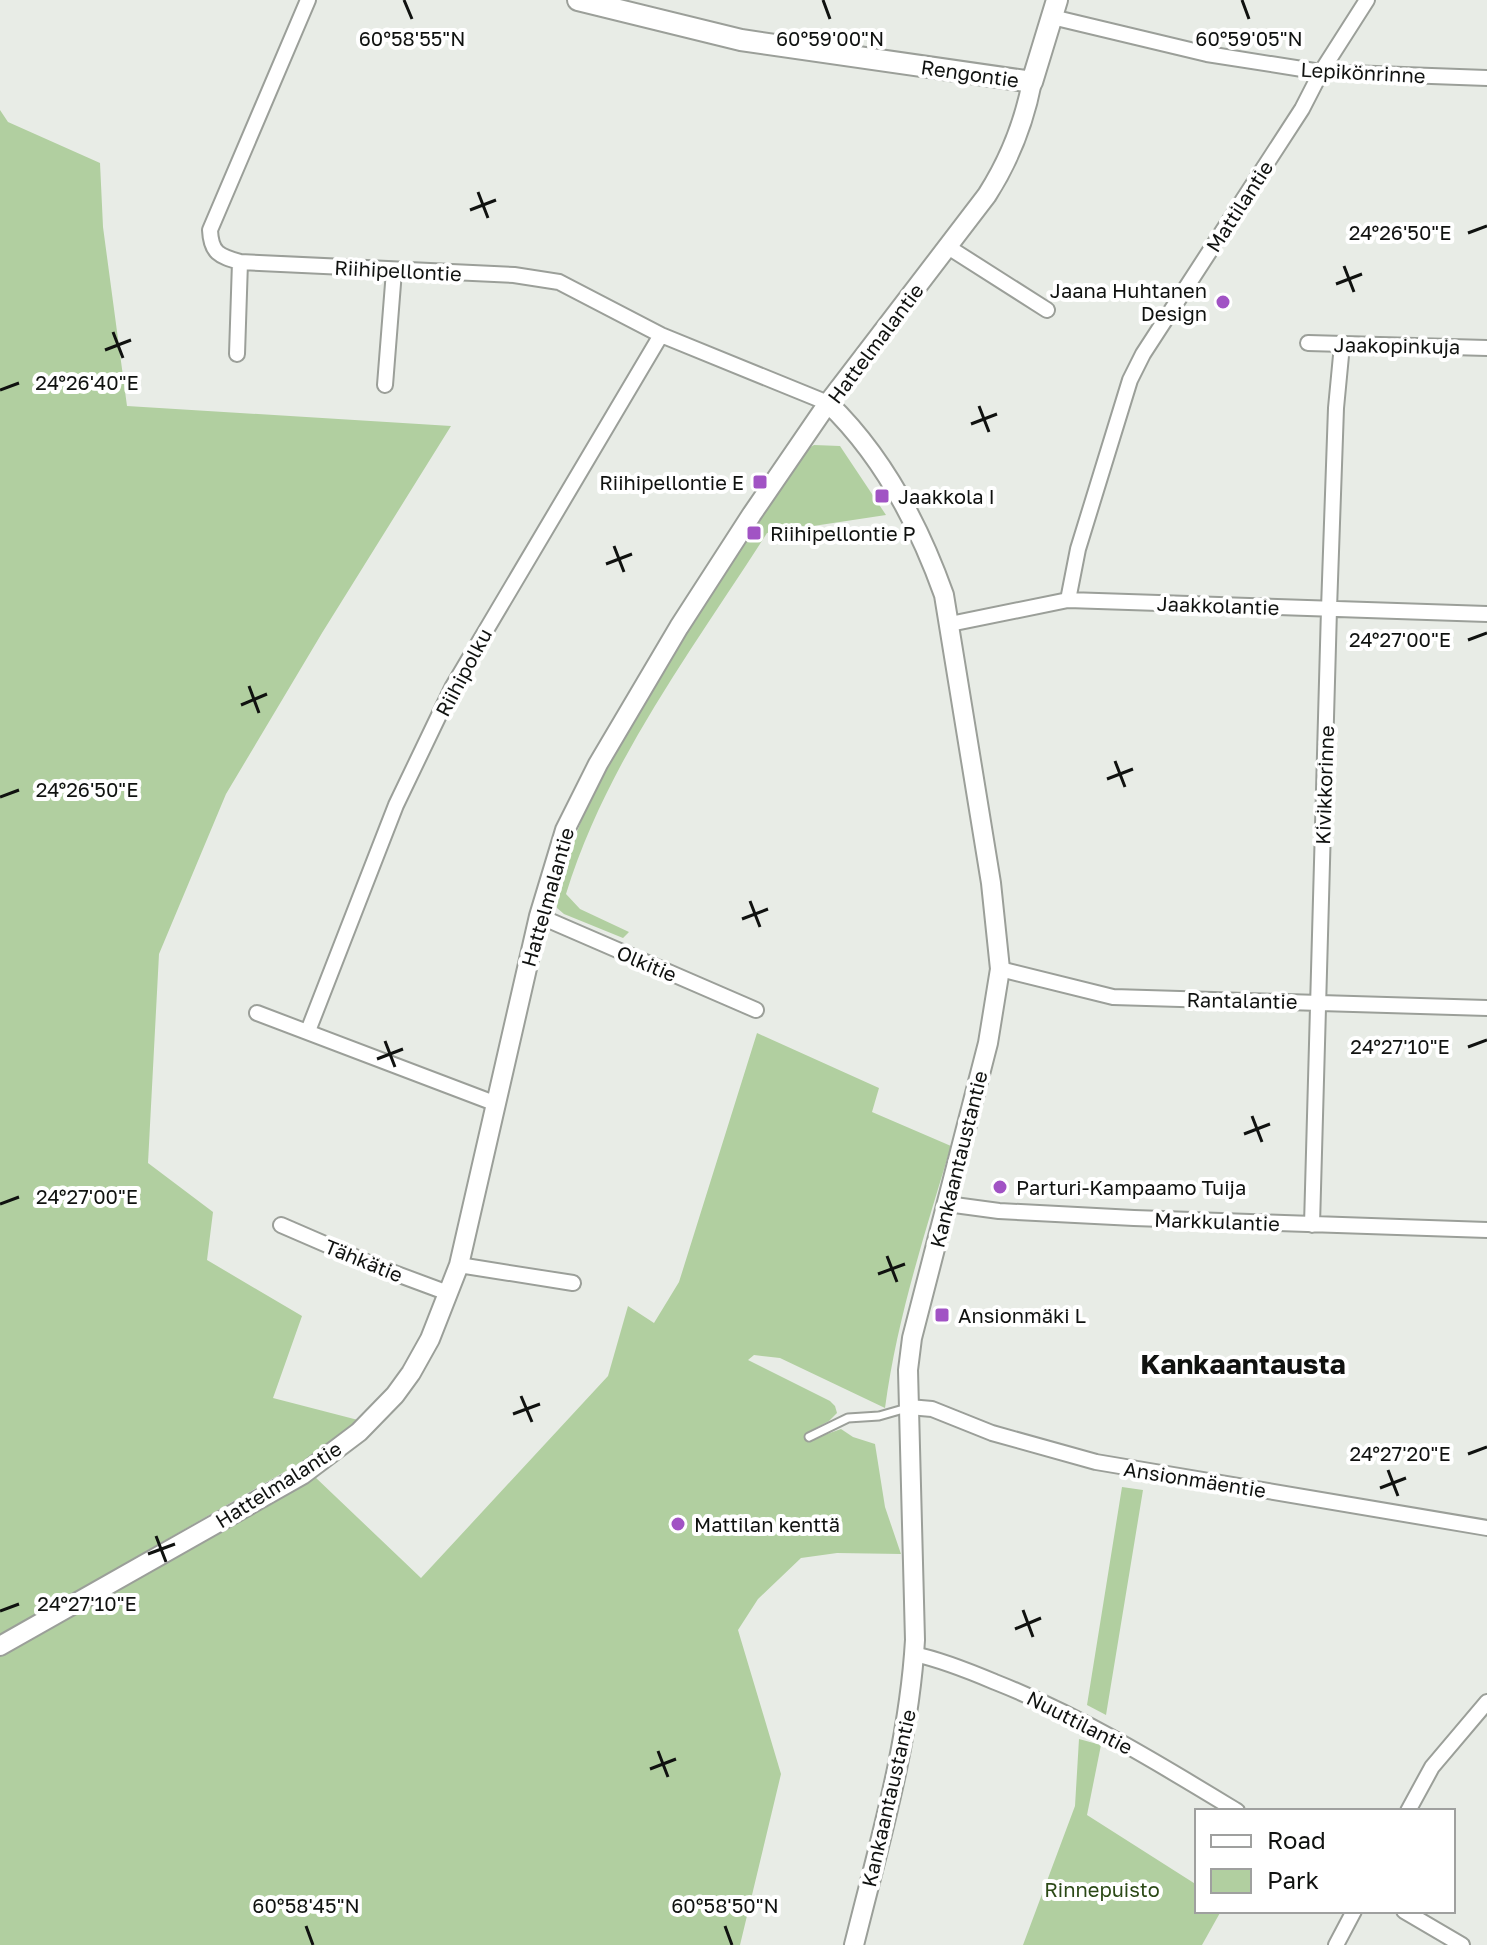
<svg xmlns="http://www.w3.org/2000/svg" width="1487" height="1945" viewBox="0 0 1487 1945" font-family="'Golos Text',sans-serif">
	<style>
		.green { fill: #b1cfa0 }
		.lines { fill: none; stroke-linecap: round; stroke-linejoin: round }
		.service-casing { stroke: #9b9f99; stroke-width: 11 }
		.minor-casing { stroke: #9b9f99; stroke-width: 18 }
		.tertiary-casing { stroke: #9b9f99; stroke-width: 22 }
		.secondary-casing { stroke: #9b9f99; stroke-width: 24 }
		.service { stroke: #fff; stroke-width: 7 }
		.minor { stroke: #fff; stroke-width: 14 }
		.tertiary { stroke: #fff; stroke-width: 18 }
		.secondary { stroke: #fff; stroke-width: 20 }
		.ticks { fill: none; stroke: #101210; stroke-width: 3 }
		.poi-dot { fill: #a153c4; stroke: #fff; stroke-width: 3 }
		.labels { text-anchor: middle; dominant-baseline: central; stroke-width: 8; stroke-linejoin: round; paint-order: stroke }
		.street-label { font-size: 20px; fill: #101210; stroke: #fff }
		.poi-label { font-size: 20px; fill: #101210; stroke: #fff; text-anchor: start }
		.park-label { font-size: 20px; fill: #2b4916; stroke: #fff }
		.district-label { font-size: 28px; font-weight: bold; fill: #101210; stroke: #fff }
		.ticks-label { font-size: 20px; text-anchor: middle; fill: #101210; stroke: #fff; stroke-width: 8; stroke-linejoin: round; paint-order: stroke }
	</style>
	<rect width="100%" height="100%" fill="#e8ece6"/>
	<path class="green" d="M0,110L8,122L100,163L103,227L127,406L451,426L322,633L226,794L159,954L148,1163L213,1212L207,1260L302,1316L273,1398L358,1420L339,1437L300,1463L122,1565L131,1581L314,1476L421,1578L608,1376L628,1306L654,1323L679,1282L757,1033L879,1088L872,1112L951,1146C925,1233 897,1318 885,1408L780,1358L754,1355L748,1360L830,1401L835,1406L837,1413L829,1421L806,1433L810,1440L841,1429L853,1437L875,1444L885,1507L901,1554L837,1553L801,1558L758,1599L738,1630L781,1774L740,1945H0Z
		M814,445L840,446L886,515L767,533C693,649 607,761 566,894L580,909L629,932L623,938L564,914L557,908L554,890L582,819L625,732L723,575L809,448Z
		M1122,1487L1143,1490L1106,1715L1087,1705Z
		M1079,1739L1101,1745L1087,1815L1197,1885V1911H1221L1202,1945H1023L1075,1806Z"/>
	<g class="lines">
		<g class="service-casing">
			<path id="service" d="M809,1437L848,1418L879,1416L907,1408"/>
		</g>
		<g class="minor-casing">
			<path id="minor" d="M308,0L210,230C211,253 219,256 240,262L514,275L559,282L661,335L828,403
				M1052,17L1207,54L1321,72L1487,78
				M948,247L1047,310
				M1308,343L1487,348
				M237,354L240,262
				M385,385L394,271
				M1068,600L1078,549L1130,380L1143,354L1302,109L1321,72L1367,0
				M950,624L1068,600L1487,614
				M539,916L756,1010
				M1000,969L1113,997L1487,1008
				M257,1013L494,1103
				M308,1031L396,805L453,686L661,335
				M947,1204L999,1211L1134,1218L1487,1230
				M281,1225L378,1267L448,1293
				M1312,1225L1329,609L1336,408L1342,345
				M459,1265L573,1283
				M909,1407L932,1409L992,1433L1096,1462L1487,1528
				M914,1654C942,1660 969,1671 995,1682C1081,1716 1158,1763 1237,1811
				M1408,1811L1432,1767L1487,1702
				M1404,1911L1462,1945
				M1336,1945L1354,1911"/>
		</g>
		<g class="tertiary-casing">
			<path id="tertiary" d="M828,403C882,455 919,525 944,595L991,883L1000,969L988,1043L912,1338L908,1370L915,1640C909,1744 879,1844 854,1945
				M0,1646L302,1475L359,1432L395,1395L411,1373L430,1339L459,1265L539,916L565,830L598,764L679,627L752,514L828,403L987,195C1010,159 1024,123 1032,82"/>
		</g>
		<g class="secondary-casing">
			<path id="secondary" d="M578,0L741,40L1032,82L1057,0"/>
		</g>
		<use href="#service" class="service"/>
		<use href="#minor" class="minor"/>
		<use href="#tertiary" class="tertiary"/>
		<use href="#secondary" class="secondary"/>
	</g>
	<path class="ticks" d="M404,0L412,19M823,0L830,19M1242,0L1249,19M478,192L488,218M470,210L496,200M1468,233L1487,226M1344,266L1354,292M1336,284L1362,274M113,332L123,358M105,350L131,340M0,390L19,383M979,406L989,432M971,424L997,414M614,546L624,572M606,564L632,554M1468,640L1487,633M249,686L259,713M241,705L267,694M1115,761L1125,787M1107,779L1133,769M0,797L19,790M750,901L760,927M742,919L768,909M385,1041L395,1067M1468,1047L1487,1040M377,1059L403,1049M1252,1116L1262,1142M1244,1134L1270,1124M0,1204L19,1197M887,1256L897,1282M878,1274L905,1264M521,1396L532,1422M513,1414L540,1404M1468,1454L1487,1447M1388,1470L1398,1496M1380,1488L1406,1478M156,1536L166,1562M148,1554L175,1544M1023,1610L1033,1637M0,1611L19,1604M1015,1629L1041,1618M658,1751L668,1777M650,1769L676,1759M306,1926L313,1945M725,1926L732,1945"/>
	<g class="poi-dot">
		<circle cx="1223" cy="302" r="8"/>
		<rect x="752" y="474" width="16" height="16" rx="4"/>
		<rect x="874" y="488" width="16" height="16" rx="4"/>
		<rect x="746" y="525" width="16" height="16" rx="4"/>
		<circle cx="1000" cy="1187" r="8"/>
		<rect x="934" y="1307" width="16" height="16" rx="4"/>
		<circle cx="678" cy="1524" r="8"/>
	</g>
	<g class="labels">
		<g class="street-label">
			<text transform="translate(1363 72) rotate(3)">Lepikönrinne</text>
			<text transform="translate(970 73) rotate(8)">Rengontie</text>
			<text transform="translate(1239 206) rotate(-57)">Mattilantie</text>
			<text transform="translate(398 270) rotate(3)">Riihipellontie</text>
			<text transform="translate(875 343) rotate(-53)">Hattelmalantie</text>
			<text transform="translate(1397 345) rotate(1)">Jaakopinkuja</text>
			<text transform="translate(1218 605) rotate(2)">Jaakkolantie</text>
			<text transform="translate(463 672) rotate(-62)">Riihipolku</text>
			<text transform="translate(1324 785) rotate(-88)">Kivikkorinne</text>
			<text transform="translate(547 897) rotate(-74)">Hattelmalantie</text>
			<text transform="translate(647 963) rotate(23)">Olkitie</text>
			<text transform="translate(1242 1000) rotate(1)">Rantalantie</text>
			<text transform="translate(958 1159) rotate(-76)">Kankaantaustantie</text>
			<text transform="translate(1217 1221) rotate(2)">Markkulantie</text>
			<text transform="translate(364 1260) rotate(22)">Tähkätie</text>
			<text transform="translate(1195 1479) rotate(9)">Ansionmäentie</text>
			<text transform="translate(278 1484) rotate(-32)">Hattelmalantie</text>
			<text transform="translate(1080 1722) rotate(27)">Nuuttilantie</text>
			<text transform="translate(888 1798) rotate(-77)">Kankaantaustantie</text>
		</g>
		<g class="poi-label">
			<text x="1207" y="290" text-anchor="end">Jaana Huhtanen<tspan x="1207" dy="23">Design</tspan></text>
			<text x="744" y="482" text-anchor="end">Riihipellontie E</text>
			<text x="898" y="496">Jaakkola I</text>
			<text x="770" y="533">Riihipellontie P</text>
			<text x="1016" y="1187">Parturi-Kampaamo Tuija</text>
			<text x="958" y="1315">Ansionmäki L</text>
			<text x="694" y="1524">Mattilan kenttä</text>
		</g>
		<g class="park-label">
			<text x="1102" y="1889">Rinnepuisto</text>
		</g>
		<g class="district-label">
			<text x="1243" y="1363">Kankaantausta</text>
		</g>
	</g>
	<g class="ticks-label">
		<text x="412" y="46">60°58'55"N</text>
		<text x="830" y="46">60°59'00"N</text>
		<text x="1249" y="46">60°59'05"N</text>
		<text x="1400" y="240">24°26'50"E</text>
		<text x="87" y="390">24°26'40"E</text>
		<text x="1400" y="647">24°27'00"E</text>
		<text x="87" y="797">24°26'50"E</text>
		<text x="1400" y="1054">24°27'10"E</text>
		<text x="87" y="1204">24°27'00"E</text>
		<text x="1400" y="1461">24°27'20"E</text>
		<text x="87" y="1611">24°27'10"E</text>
		<text x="306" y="1913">60°58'45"N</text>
		<text x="725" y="1913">60°58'50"N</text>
	</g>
	<rect x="1195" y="1809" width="260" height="104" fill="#ffffff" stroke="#9fa09f" stroke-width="2"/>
	<rect x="1211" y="1835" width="40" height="12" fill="#ffffff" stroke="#9fa09f" stroke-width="2"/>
	<text x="1267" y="1849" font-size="24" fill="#101210">Road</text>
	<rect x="1211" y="1869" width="40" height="24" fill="#b1cfa0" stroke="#9fa09f" stroke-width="2"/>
	<text x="1267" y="1889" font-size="24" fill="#101210">Park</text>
</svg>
